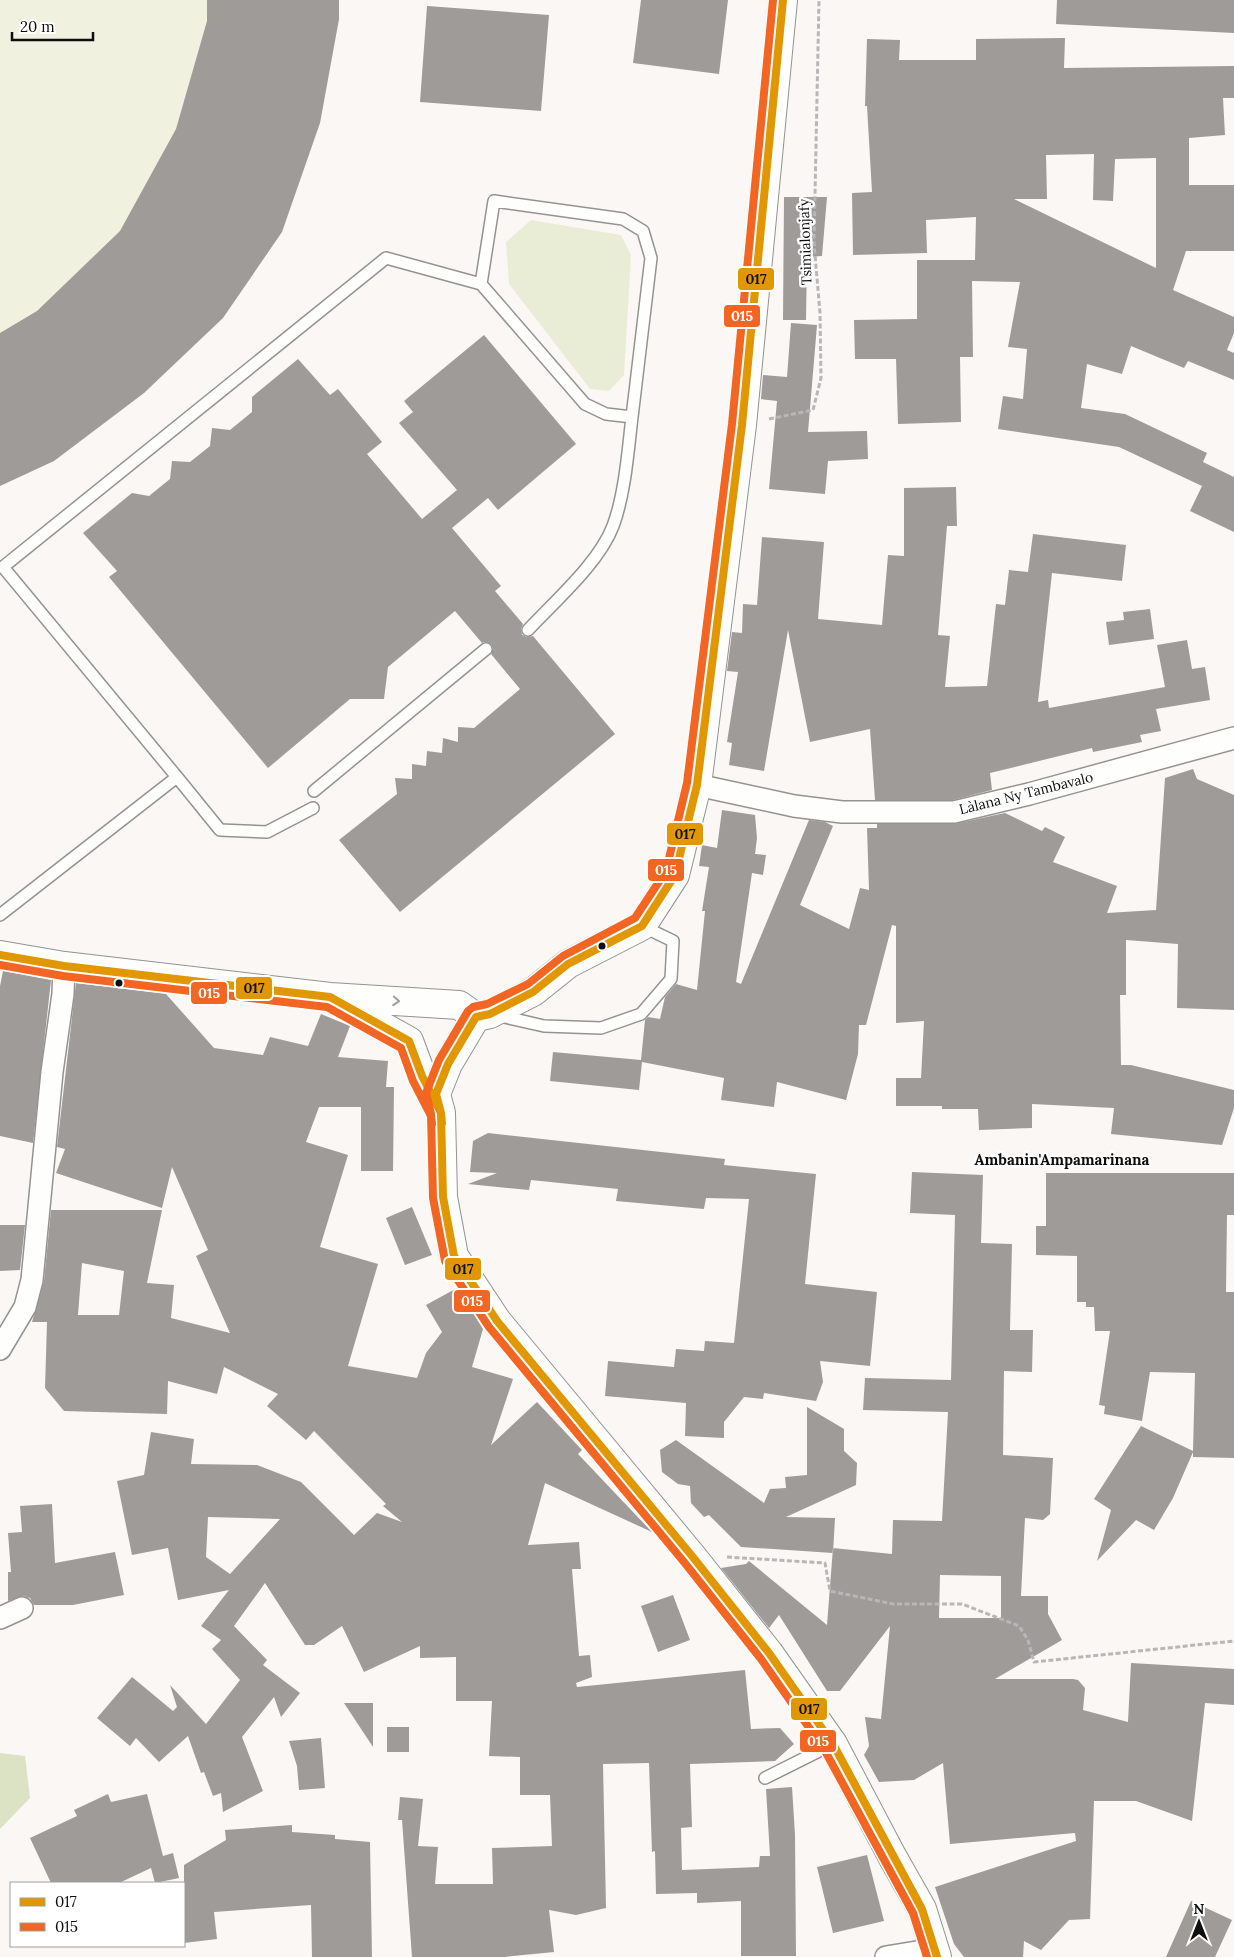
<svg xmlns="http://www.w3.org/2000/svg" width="1234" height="1957" viewBox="0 0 1234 1957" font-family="Lora,serif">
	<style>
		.green { fill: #eaedd6 }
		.forest { fill: #dce3c5 }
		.pitch { fill: #f1f1e0 }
		.building { fill: #9e9b99; fill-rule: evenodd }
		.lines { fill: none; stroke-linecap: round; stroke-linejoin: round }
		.service-casing { stroke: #949392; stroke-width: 14 }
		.minor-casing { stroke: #949392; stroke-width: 24 }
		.tertiary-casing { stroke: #949392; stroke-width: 30 }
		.path { stroke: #b8b7b7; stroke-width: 3; stroke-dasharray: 5 2.5; stroke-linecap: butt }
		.service { stroke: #fefefd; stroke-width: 11 }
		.minor { stroke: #fefefd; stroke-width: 21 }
		.tertiary { stroke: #fefefd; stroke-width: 28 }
		.bus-1-casing { stroke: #fff; stroke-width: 11 }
		.bus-2-casing { stroke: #fff; stroke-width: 11 }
		.bus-1 { stroke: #e09701; stroke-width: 8 }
		.bus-2 { stroke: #f26522; stroke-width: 8 }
		.oneway { stroke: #9e9e9d }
		.bus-dot { fill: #0e0e0e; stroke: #fff; stroke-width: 2 }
		.labels { text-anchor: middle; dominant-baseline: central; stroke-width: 5; stroke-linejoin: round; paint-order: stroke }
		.street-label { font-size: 14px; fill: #0e0e0e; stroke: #fff }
		.neighbourhood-label { font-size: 15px; font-weight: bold; fill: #0e0e0e; stroke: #fff }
		.line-badge { stroke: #fff; stroke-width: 2 }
		.badge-label { font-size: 14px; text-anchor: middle; font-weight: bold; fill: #fff }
		.pale-badge-label { font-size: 14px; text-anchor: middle; font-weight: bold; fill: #111 }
	</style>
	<rect width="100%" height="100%" fill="#faf7f4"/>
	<path class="green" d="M531,220L621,235L631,255L624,375L609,391L590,389L509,284L506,242Z"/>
	<path class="forest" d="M0,1753L25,1756L30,1798L0,1829Z"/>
	<path class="pitch" d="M0,0H339V19L320,123L223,318L144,393L54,461L0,486Z"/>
	<path class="building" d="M207,0H339V19L320,123L282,232L223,318L144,393L54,461L0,486V333L37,311L120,231L176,129L207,21Z
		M641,0H728L719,74L633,63Z
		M1057,0H1234V33L1056,24Z
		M427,6L549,15L541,111L420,102Z
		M1065,38L1064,68L1234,66V98H1223L1225,135L1189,138V185H1234V251H1186L1173,290L1234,317V333L1227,350L1234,353V380L1188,361L1184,368L1131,346L1122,374L1087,364L1081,408L1125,414L1207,453L1203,462L1234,477V532L1190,511L1202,486L1119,447L998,429L1003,396L1023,399L1027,349L1008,347L1020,282L972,281L973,357H960L961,422L898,424L896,359H855L854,320L917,319V260H975L976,217L926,220L927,253L853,255L852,193L872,192L867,106H865L867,39L900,40L899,60H976V39ZM1094,154L1093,200L1113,201L1115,159L1156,158V268L1014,199H1047L1046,155Z
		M784,197H827L822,256L807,257L806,320H783Z
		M791,323L817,325L808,432L867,431L868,459L828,461L825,494L769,489L777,401L761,399L763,375L787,377Z
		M484,335L576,444L498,510L488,498L452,528L501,586L495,591L523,624L521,629L522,635L527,637L533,636L615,734L400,912L339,840L397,794L395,778L412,779V764L426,766L427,751L442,753L443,738L458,742V727L474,728L520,689L491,654L493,648L491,644L485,642L482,643L455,611L388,667L384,699H350L268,768L109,577L117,571L83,533L132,493L149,496L170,479L172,461L190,462L210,446L212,428L230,430L252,412V397L298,359L330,395L338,389L382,442L367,454L422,519L457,490L399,423L413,412L404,401Z
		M956,487L957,526H947L938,635L950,636L945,687L987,686L996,604L1005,605L1009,570L1028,572L1033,534L1126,545L1122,581L1052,573L1038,702L1048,700L1049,708L1165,687L1157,645L1187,640L1192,669L1205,667L1210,700L1156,709L1161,731L1140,735L1142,742L1093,752L1092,748L990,773L992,790L953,800H875L870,729L810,742L788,630L764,771L729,765L732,743L727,742L738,672L727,671L732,632L742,633L743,604L757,605L762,537L824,542L818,619L882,625L888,555L904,556V488Z
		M1150,609L1154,639L1109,645L1106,622L1124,620L1123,612Z
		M1193,769L1197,779L1234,795V1010L1177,1008L1178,944L1126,940V995H1120L1121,1065H1131L1234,1090V1108L1222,1145L1111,1134L1114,1108L1032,1104V1128L979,1130L978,1109H942V1106H896V1078H921L924,1021L896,1023V926L892,925L866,1025H859L858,1054L846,1100L777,1082L774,1107L721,1100L724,1078L642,1062L639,1090L550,1081L553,1052L641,1060L645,1020L648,1017L660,1019L665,997L676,984L697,990L705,911H702L709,867L699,866L702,845L717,848L722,810L755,815L757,838L755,854L766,855L763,875L752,873L736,982L741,984L809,820L825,822L833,826L800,905L849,929L860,888L869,890L867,828H877V824H954L1005,813L1042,831L1045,827L1065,837L1053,862L1117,886L1107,913L1156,910L1165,778Z
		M3,971L51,980L33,1143L0,1136V986Z
		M76,983L166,994L214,1048L263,1055L270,1037L308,1046L321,1014L350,1026L338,1057L388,1061L386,1087H394L393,1171H361V1107H319L306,1142L348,1155L320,1247L378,1264L348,1366L417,1378L426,1353L442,1332L426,1305L457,1288L483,1329L472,1367L513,1379L491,1445L537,1402L582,1450L578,1454L652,1532L545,1483L528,1545L579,1542L581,1569H572L579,1656L590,1655L592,1677L576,1683L577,1687L745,1670L751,1729L780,1728L794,1744L775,1761L690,1764L692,1827L681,1828L682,1870L759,1867L760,1856H770L766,1789L792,1787L795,1835L796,1956H741V1901L697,1903V1893L656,1894L655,1851L652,1852L649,1763L603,1764L606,1908L576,1915L549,1910L554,1952L504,1957H412L402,1820H398L400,1797L423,1799L418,1846L438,1847L435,1884H493L492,1848L552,1846L550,1795H520V1757L489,1756L492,1701H456V1657L420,1658V1646L364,1672L342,1626L314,1645H305L265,1583L234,1626L267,1660L263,1665L300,1693L281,1717L274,1697L242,1737L263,1791L223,1812L221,1793L213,1796L204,1772L201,1773L188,1736L159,1762L136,1738L130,1746L97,1718L132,1677L173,1711L177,1707L170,1685L206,1724L240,1680L212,1649L221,1640L201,1626L229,1590L178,1600L168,1548L132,1555L117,1481L144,1475L151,1432L194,1439L191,1464L257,1465L301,1482L354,1535L377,1513L402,1522L383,1506L386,1504L314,1431L306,1440L267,1406L278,1394L224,1367L217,1394L168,1381L167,1414L64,1411L45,1388L47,1322H32L44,1281L51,1210H162L147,1283L174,1285L171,1318L230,1333L196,1256L208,1250L172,1167L162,1208L56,1173L65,1149L57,1147ZM82,1263L124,1271L119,1315H78ZM208,1517L280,1519L230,1574L206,1557Z
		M488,1133L725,1159L724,1165L816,1174L805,1284L877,1292L870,1366L820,1361L823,1382L816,1401L764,1393L763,1399L744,1397L724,1422V1438L685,1436L686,1403L605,1396L608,1361L674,1367L676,1349L704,1351L705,1341L734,1343L749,1199L706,1198L704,1209L616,1201L618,1189L531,1180L529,1190L468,1184L497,1173L470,1172L473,1141Z
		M912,1172L983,1175L981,1243L1012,1244L1010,1330H1033L1032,1372L1004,1371L1003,1455L1053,1458L1050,1514L1043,1520L1025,1518L1021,1596H1048V1614L1062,1640L995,1679H1073L1078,1680L1085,1688L1083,1710L1128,1722L1131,1663L1234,1669V1705L1205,1703L1192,1821L1136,1801H1094L1090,1919L1069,1920L1041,1950L1024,1941L1023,1957H964L954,1944L935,1887L1076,1841L1075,1833L950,1844L943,1763L914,1780L879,1782L864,1755L869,1746L865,1717L881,1719L890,1626L840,1691H827L779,1615L769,1628L721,1568L746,1564L749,1561L827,1625L833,1548L892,1554L893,1520L942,1521L948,1412L863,1410L865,1378L951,1380L955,1215L910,1213ZM940,1575L1001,1576V1618H939Z
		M1046,1173H1234V1215H1227L1226,1292H1234V1458L1193,1457V1452L1173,1498L1154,1530L1136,1520L1097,1561L1111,1510L1094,1499L1141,1426L1193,1451L1195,1373L1150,1372L1142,1421L1104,1414L1105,1406L1099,1405L1110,1331H1095L1094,1307H1086V1302H1077V1256L1036,1255V1226H1046Z
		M412,1207L432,1255L405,1265L386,1218Z
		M0,1225H25L20,1270L0,1271Z
		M807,1407L844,1429V1451L857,1463L856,1485L786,1517L835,1518L833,1553L741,1547L709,1515L704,1517L691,1503L690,1486L678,1484L662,1472L660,1450L676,1440L764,1503L770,1489L786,1488L785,1477L807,1475Z
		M52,1504L55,1563L115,1552L124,1595L73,1605H34L30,1598L23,1596L8,1601V1572H11L8,1533L22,1532L20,1506Z
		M673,1595L690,1640L658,1652L641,1606Z
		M344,1703H373V1747Z
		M387,1727H409V1752H387Z
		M321,1738L325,1788L299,1790L297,1766L289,1741Z
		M108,1794L111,1802L147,1794L163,1856L173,1853L179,1878L155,1883L151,1868L119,1883H51L30,1838L77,1816L74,1810Z
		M292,1825V1832L335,1835V1839L370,1842L372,1957H312L311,1905L214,1912L217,1939L184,1943V1865L226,1840L225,1830Z
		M867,1855L884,1921L833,1933L817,1867Z
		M1191,1901L1232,1920L1215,1957H1166Z"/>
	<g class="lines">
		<g class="service-casing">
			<path id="service" d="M528,630C555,601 599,563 613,526C625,494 628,451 632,417
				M177,777L220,830L267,832L313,808
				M314,791L486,649
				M0,915L177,777L3,567L386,258L481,284L585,404L606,414L632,417L651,258L643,231L623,219L494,201L481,284
				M496,1015L544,1026L601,1028L641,1014L671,979L673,941L642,926
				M765,1778L833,1744"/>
		</g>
		<g class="minor-casing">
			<path id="minor" d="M697,785L794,806L842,812H954L1029,794L1234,738
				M0,1349L25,1307L32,1280L52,1072L63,994L64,966
				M0,1618L22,1608
				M886,1957L935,1949"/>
		</g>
		<g class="tertiary-casing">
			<path id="tertiary" d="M0,955L64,966L330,997L459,1005L476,1017
				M337,1001L409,1041L422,1076L440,1109
				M476,1017L490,1014L533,992L568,964L642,926L675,875L697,785L742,425L783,0
				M476,1017L448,1064L436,1094L441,1113L443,1197L454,1256L497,1321L692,1556L769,1653L833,1744L892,1856L922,1909L937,1957"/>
		</g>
		<path class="path" d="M769,419L813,410L821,378L820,313L814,243L819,0
			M727,1557L825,1563L830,1591L893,1604H962L1019,1626L1028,1640L1034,1662L1234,1641"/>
		<use href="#service" class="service"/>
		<use href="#minor" class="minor"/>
		<use href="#tertiary" class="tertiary"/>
		<g class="bus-1-casing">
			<path id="bus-1" d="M783,0L742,425L697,785L675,875L642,926L568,964L533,992L490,1014L476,1017L448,1064L436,1094L441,1113L443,1197L454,1256L497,1321L692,1556L769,1653L833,1744L922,1909L937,1957
				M0,955L64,966L330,997L409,1041L422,1076L441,1113L442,1123"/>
		</g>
		<g class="bus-2-casing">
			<path id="bus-2" d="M773,0L732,424L687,783L666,871L635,918L563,956L528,984L487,1004L473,1007L468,1011L439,1060L426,1093L431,1114L433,1198L445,1261L489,1327L684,1562L761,1659L824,1749L913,1913L927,1957
				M0,965L63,976L327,1007L401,1048L413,1081L431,1116L432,1124"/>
		</g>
		<use href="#bus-1" class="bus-1"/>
		<use href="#bus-2" class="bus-2"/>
	</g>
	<defs><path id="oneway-chevron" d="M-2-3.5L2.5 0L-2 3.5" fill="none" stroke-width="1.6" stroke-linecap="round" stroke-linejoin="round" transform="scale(1.25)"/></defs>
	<use class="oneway" href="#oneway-chevron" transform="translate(396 1001) rotate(4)"/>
	<g class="bus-dot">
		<circle cx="602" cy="946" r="4.5"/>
		<circle cx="119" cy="983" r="4.5"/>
	</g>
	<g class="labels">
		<g class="street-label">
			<text transform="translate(805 242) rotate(-92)">Tsimialonjafy</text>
			<text transform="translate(1026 793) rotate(-14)">Làlana Ny Tambavalo</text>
		</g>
		<g class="neighbourhood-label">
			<text x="1062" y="1159">Ambanin'Ampamarinana</text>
		</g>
	</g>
	<g class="line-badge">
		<rect x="737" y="267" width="38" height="24" rx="5" fill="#e09701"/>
		<rect x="723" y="304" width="38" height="24" rx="5" fill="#f26522"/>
		<rect x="666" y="822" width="38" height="24" rx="5" fill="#e09701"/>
		<rect x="647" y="858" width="38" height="24" rx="5" fill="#f26522"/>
		<rect x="235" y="976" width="38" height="24" rx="5" fill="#e09701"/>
		<rect x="190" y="981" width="38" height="24" rx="5" fill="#f26522"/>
		<rect x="444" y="1257" width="38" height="24" rx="5" fill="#e09701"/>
		<rect x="453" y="1289" width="38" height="24" rx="5" fill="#f26522"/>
		<rect x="790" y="1697" width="38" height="24" rx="5" fill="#e09701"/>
		<rect x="799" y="1729" width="38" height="24" rx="5" fill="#f26522"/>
	</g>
	<g class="badge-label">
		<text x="742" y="321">015</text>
		<text x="666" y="875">015</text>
		<text x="209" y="998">015</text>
		<text x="472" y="1306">015</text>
		<text x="818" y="1746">015</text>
	</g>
	<g class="pale-badge-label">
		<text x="756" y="284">017</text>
		<text x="685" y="839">017</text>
		<text x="254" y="993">017</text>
		<text x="463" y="1274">017</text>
		<text x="809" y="1714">017</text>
	</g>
	<rect x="10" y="1882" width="175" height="65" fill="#ffffff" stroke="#9f9f9f"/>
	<rect x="20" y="1898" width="25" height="8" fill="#e09701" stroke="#9f9f9f"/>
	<text x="55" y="1907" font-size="15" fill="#0e0e0e">017</text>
	<rect x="20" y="1923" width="25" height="8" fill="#f26522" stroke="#9f9f9f"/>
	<text x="55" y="1932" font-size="15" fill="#0e0e0e">015</text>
	<g transform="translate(1199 1922)" stroke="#ffffff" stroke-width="4" paint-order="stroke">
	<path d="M0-4L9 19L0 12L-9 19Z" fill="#0e0e0e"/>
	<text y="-8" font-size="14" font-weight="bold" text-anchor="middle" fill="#0e0e0e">N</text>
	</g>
	<path d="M12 32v8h81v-8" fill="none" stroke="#0e0e0e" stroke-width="2.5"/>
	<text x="20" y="32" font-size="15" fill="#0e0e0e" stroke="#ffffff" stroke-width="4" paint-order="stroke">20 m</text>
</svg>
